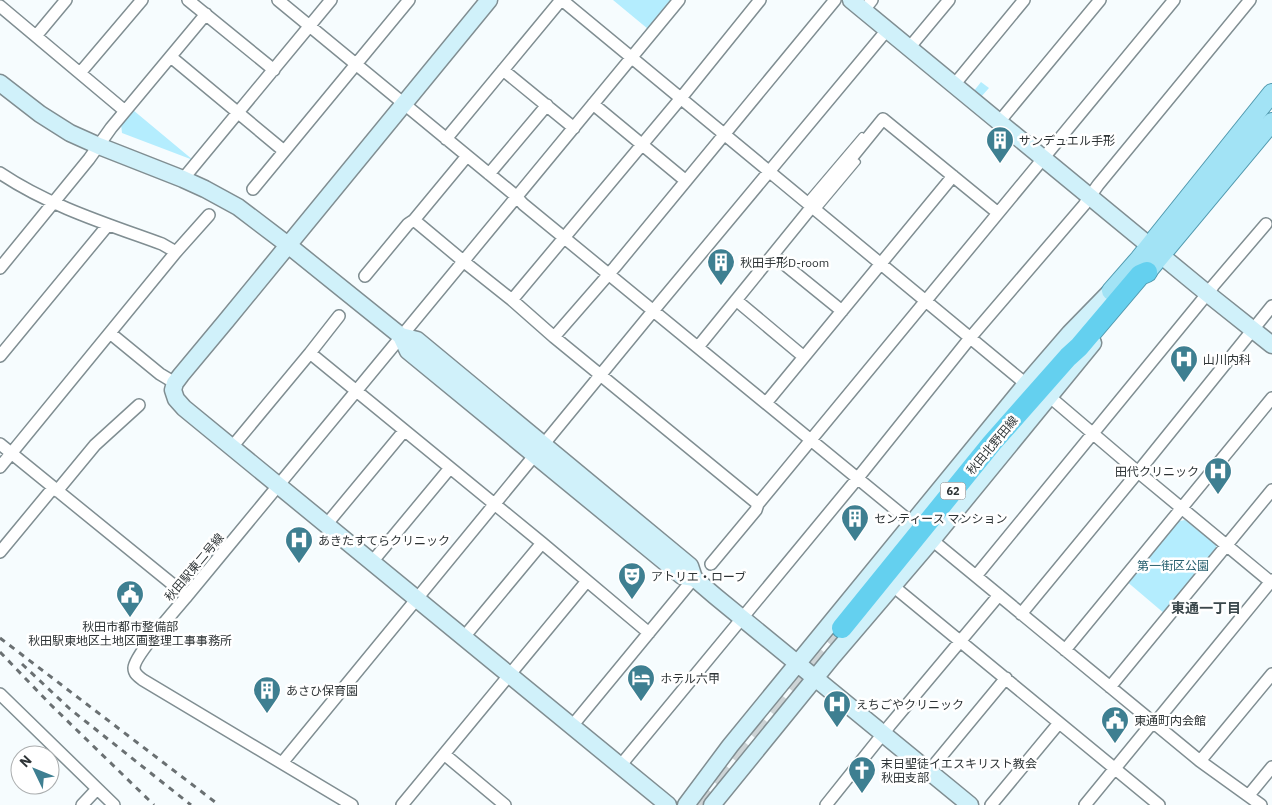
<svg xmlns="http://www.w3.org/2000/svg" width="1272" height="805" viewBox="0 0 1272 805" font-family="'IBM Plex Sans','Noto Sans JP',sans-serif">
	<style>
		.green { fill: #b4edfe }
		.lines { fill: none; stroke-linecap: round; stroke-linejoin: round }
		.highway-tunnel { stroke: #ced4d6; stroke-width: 20; stroke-dasharray: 20 10; stroke-linecap: butt }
		.lane-casing { stroke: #808e92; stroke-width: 8 }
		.street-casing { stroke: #808e92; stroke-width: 14 }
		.secondary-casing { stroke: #808e92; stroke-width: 19 }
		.primary-casing { stroke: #5199ae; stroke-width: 20 }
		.highway-casing { stroke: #5199ae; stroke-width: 22 }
		.lane { stroke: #fff; stroke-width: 5.5 }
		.street { stroke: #fff; stroke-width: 11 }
		.secondary { stroke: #d0f1fa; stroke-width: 16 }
		.primary { stroke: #a2e3f5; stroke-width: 18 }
		.highway { stroke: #64d0ef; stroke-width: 20 }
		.rail { stroke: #6a7072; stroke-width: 3; stroke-dasharray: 6 6; stroke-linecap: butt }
		.labels { text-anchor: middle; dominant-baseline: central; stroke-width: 5; stroke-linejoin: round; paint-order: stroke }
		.shield { fill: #fff; stroke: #6d7172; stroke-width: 1 }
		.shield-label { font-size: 11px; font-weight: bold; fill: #2e3436 }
		.poi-label { font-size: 12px; fill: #2e3436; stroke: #fff; text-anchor: start }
		.street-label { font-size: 12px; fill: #2e3436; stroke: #fff }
		.park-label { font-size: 12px; fill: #28606f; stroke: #fff }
		.neighbourhood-label { font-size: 14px; font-weight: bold; fill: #3b474b; stroke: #fff }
	</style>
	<rect width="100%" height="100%" fill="#f6fcfe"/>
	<path class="green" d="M613,0H673L648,29Z
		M981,82L989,88L980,98L973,92Z
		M133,110L193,160L122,133L121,124Z
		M1185,520L1216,545V554L1165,614L1125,580L1175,522Z"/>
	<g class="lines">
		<path class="highway-tunnel" d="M695,805L842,628"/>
		<g class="lane-casing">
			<path id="lane" d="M806,202L862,136
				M816,211L857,162"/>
		</g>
		<g class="street-casing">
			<path id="street" d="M188,0L274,70
				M278,0L516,196L523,204L912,523
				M562,0C717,127 871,256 1026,384
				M0,6L125,111
				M864,10L872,0
				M36,36L66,0
				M909,48L949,0
				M171,57L284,151
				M503,70L574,128
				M80,73L142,0
				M954,85L1024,0
				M593,104L686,181
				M999,122L1100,0
				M446,139L561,0
				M0,173C49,206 107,224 162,244L176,252
				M489,174L547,105
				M183,179L331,0
				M253,189L409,0
				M414,220L468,265L512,300L554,337L758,504L1174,0
				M773,255L842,311
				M0,268L89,159L111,128L206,14
				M365,276L408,224L414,220L467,156
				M512,300L681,98L760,0
				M736,300L804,357
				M110,333L160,374L175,383
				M554,337L615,267L835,0
				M698,347L883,119L998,213
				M310,353L542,543L649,633
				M0,356L108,225
				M1050,397L1138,472L1272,583
				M766,403L953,176
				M0,444L187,596
				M232,447L310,353L339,316
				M0,467L176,252L209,215
				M57,491L95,445L139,405
				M326,525L404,431
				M932,540L1200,761L1261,805
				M0,552L53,488
				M372,562L450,468
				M711,564L756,510L758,504
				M976,576L1203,299L1208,294L1213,286L1266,224
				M893,586L1159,805
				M1021,614L1138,472L1272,306
				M464,637L542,543
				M1065,650L1272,398
				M1110,687L1272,490
				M0,694L114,805
				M572,726L694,578
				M444,754L505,805
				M1200,761L1272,674
				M282,763L653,311L887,30
				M620,766L857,479L970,338L1084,205L1098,185L1250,0
				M929,771L1006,678
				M1249,795L1272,767
				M82,805L97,789
				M352,805L143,680C139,677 134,674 134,668C134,656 177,608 187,596L679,0
				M402,805L587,581
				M826,805L890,725L999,595
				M991,805L1059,723
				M1085,805L1148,728L1159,718L1272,580"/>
		</g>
		<g class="secondary-casing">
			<path id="secondary" d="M489,0L226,321L181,375L175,383L173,390L176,399L184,408L668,805
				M851,0L1208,294L1272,345
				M0,83L40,114L70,133L99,146L183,179L205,189L238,207L288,245L401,336L408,351L682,576L694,578
				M401,336L417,340L690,566L694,578L715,596L970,805
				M686,805L730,746L1026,384L1070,333L1111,291
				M712,805L833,656L932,540L1093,343"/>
		</g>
		<g class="primary-casing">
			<path id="primary" d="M1147,272L1272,122
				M1111,291L1139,259L1272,93"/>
		</g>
		<g class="highway-casing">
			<path id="highway" d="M842,628L992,443L1068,357L1079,347L1140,275L1147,272"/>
		</g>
		<use href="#lane" class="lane"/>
		<use href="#street" class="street"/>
		<use href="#secondary" class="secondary"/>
		<use href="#primary" class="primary"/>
		<use href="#highway" class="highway"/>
		<path class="rail" d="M0,638L219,805
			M0,652L50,704L154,805
			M22,664L70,709L191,805"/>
	</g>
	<defs>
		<g id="building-pin" transform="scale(1.4375)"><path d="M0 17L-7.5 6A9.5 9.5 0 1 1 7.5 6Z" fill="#3e7f91" stroke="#fff"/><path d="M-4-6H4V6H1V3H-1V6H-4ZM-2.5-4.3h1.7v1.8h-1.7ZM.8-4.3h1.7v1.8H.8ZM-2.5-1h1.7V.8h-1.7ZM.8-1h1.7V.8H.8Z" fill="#fff"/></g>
		<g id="hospital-pin" transform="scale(1.4375)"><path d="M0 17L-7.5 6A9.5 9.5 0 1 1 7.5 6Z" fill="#3e7f91" stroke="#fff"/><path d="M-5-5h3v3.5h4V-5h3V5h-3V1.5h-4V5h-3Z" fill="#fff"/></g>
		<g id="theatre-pin" transform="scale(1.4375)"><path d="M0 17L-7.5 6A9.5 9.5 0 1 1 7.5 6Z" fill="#3e7f91" stroke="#fff"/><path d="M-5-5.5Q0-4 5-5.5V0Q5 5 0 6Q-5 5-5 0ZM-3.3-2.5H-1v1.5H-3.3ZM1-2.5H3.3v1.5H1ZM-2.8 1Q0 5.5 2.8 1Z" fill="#fff"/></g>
		<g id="civic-pin" transform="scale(1.4375)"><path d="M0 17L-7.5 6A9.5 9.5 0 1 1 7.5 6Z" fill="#3e7f91" stroke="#fff"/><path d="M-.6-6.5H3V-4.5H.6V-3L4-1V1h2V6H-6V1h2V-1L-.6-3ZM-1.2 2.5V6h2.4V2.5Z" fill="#fff"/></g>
		<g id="hotel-pin" transform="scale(1.4375)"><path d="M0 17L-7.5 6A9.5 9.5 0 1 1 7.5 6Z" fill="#3e7f91" stroke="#fff"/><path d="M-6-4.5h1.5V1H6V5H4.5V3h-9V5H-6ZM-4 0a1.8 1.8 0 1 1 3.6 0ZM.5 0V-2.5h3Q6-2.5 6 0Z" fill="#fff"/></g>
		<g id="church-pin" transform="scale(1.4375)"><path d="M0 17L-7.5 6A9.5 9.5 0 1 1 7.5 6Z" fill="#3e7f91" stroke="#fff"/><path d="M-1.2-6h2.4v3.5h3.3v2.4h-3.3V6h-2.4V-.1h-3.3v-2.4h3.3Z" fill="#fff"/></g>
	</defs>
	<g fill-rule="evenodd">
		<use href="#building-pin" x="1000" y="140"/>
		<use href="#building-pin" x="721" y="262"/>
		<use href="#hospital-pin" x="1184" y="359"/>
		<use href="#hospital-pin" x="1218" y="471"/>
		<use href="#building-pin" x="855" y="518"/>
		<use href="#hospital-pin" x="299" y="540"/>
		<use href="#theatre-pin" x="632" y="576"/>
		<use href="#civic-pin" x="130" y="594"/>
		<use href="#hotel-pin" x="641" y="678"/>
		<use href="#building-pin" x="267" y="690"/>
		<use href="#hospital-pin" x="837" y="704"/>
		<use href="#civic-pin" x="1115" y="720"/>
		<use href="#church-pin" x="862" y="770"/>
	</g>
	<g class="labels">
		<rect class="shield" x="940.5" y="482.5" width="25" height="17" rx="4"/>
		<g class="shield-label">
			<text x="953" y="491">62</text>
		</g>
		<g class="poi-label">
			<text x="1019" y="140">サンデュエル手形</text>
			<text x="740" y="262">秋田手形D-room</text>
			<text x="1203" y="359">山川内科</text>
			<text x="1199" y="471" text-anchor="end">田代クリニック</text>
			<text x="874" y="518">センティース マンション</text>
			<text x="318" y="540">あきたすてらクリニック</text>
			<text x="651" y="576">アトリエ・ローブ</text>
			<text x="130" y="626" text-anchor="middle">秋田市都市整備部<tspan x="130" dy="14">秋田駅東地区土地区画整理工事事務所</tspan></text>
			<text x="660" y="678">ホテル六甲</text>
			<text x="286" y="690">あさひ保育園</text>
			<text x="856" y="704">えちごやクリニック</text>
			<text x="1134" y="720">東通町内会館</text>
			<text x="881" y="763">末日聖徒イエスキリスト教会<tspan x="881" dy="14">秋田支部</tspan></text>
		</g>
		<g class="street-label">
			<text transform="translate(992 445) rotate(-50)">秋田北野田線</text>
			<text transform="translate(194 567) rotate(-50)">秋田駅東二号線</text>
		</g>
		<g class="park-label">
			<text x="1173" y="565">第一街区公園</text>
		</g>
		<g class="neighbourhood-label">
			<text x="1206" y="608">東通一丁目</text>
		</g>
	</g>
	<g transform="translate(35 770) rotate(313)"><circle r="24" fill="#ffffff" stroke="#abaeaf"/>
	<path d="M0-4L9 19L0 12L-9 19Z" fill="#3e7f91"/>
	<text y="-8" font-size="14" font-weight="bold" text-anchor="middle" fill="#2e3436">N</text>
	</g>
</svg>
